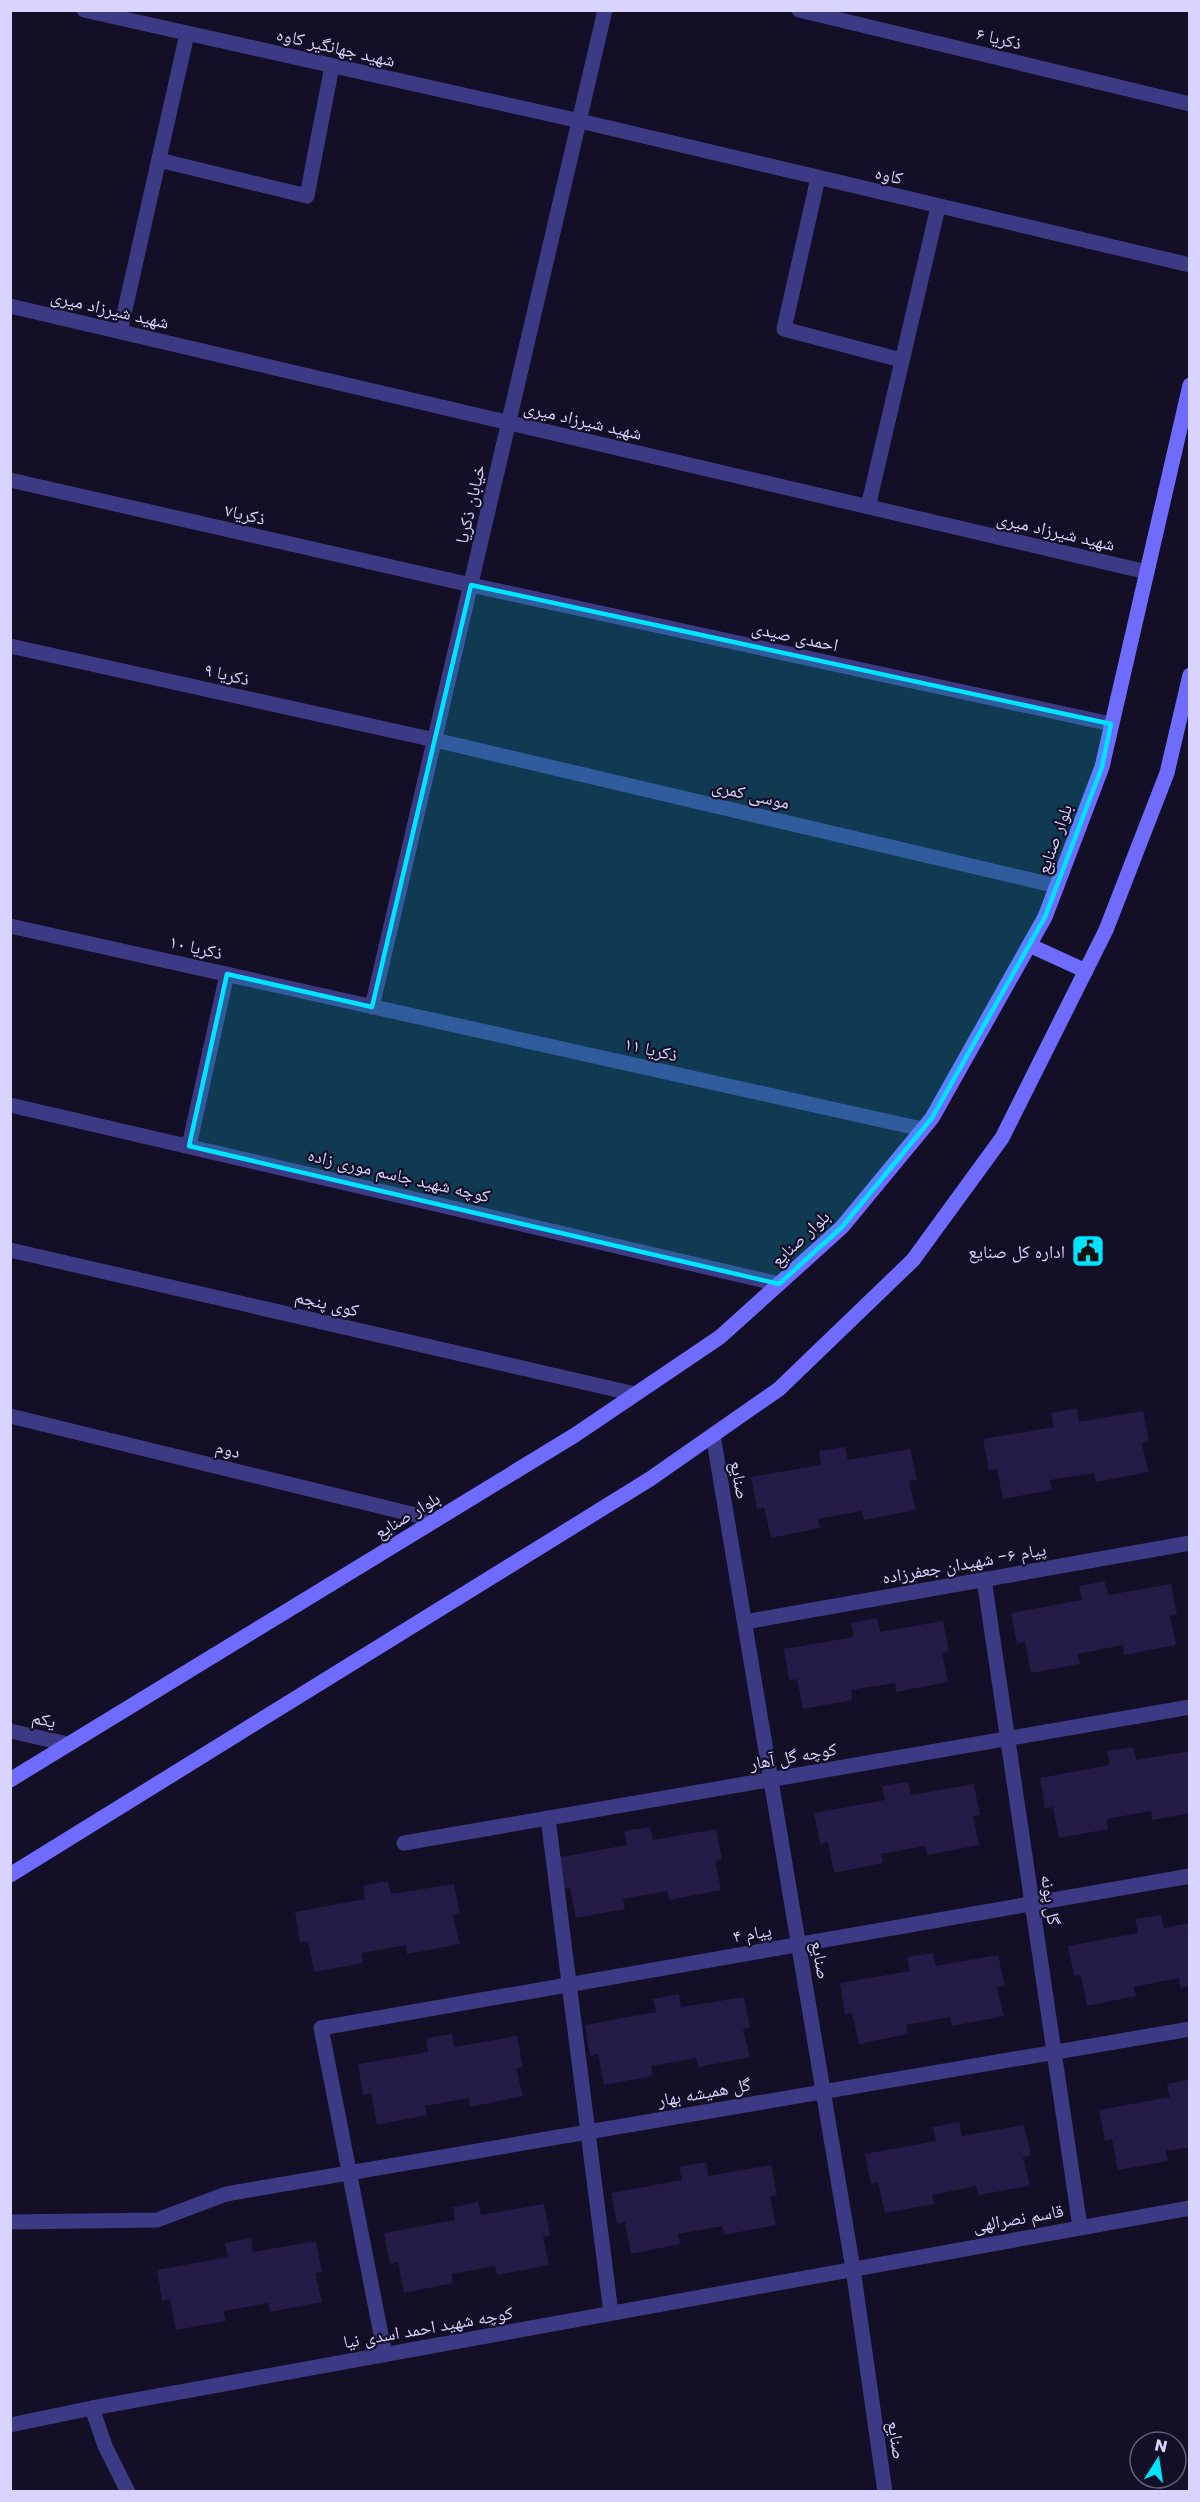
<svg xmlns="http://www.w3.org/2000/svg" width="1200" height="2502" viewBox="0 0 1200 2502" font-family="Poppins,'Noto Naskh Arabic',sans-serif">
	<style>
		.building { fill: #241b47 }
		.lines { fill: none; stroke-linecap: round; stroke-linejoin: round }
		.street { stroke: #3d3a85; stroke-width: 15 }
		.secondary { stroke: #6f6bff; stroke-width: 15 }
		.marked { fill: #00e5ff; fill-opacity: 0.2; stroke: #00e5ff; stroke-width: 4.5; stroke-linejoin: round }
		.labels { text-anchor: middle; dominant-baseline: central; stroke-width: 4.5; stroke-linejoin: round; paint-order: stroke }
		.street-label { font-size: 18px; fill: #d9d4ff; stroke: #130f26 }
		.poi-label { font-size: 18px; fill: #d9d4ff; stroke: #130f26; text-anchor: end }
	</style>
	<rect width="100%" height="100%" fill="#130f26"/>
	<path class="building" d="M1077,1408L1079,1422L1143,1411L1149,1441L1142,1443L1148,1472L1096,1482L1094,1473L1050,1480L1052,1490L1003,1499L997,1469L989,1470L983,1439L1054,1427L1051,1413Z
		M845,1447L848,1460L910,1449L917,1480L909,1481L916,1510L864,1520L862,1511L818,1519L820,1528L771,1538L764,1507L757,1509L751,1477L821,1465L819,1451Z
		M1105,1581L1108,1595L1171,1584L1177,1615L1170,1616L1176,1645L1124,1655L1123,1645L1078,1654L1080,1664L1031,1673L1025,1642L1017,1644L1011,1613L1082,1600L1079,1586Z
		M877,1618L880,1632L943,1621L949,1651L942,1653L948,1682L896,1692L895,1683L851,1690L852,1700L803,1709L797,1679L789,1680L784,1649L854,1637L851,1623Z
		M1133,1747L1136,1760L1190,1751V1813L1152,1820L1151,1811L1106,1819L1108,1829L1059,1838L1053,1807L1045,1809L1040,1778L1110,1765L1107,1751Z
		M908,1782L911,1795L974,1784L980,1815L973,1816L979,1845L927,1855L925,1846L881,1854L883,1863L834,1873L828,1842L820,1844L814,1813L885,1800L882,1786Z
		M650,1827L653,1840L716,1829L722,1860L715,1861L721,1890L669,1900L667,1891L623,1899L625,1909L576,1918L570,1888L562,1889L556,1858L627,1845L624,1831Z
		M388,1881L391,1894L454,1884L460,1914L453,1915L460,1944L407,1954L406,1945L362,1953L363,1963L314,1972L308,1941L300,1943L295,1912L365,1899L363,1886Z
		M1161,1915L1164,1928L1190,1923V1986L1180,1988L1179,1978L1134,1987L1136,1996L1087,2006L1081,1975L1074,1976L1068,1946L1138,1933L1135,1919Z
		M933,1953L936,1966L998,1955L1005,1986L997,1987L1004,2016L952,2026L950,2017L906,2025L908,2034L859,2044L852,2013L845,2014L840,1983L910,1971L907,1957Z
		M679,1994L681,2007L744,1997L750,2027L743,2029L750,2057L698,2067L696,2058L651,2066L653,2076L604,2085L598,2054L590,2056L585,2025L656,2012L653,1999Z
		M452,2034L454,2047L517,2036L523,2067L516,2068L523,2096L470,2107L469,2098L425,2106L427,2115L377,2125L371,2093L363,2095L358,2064L428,2052L426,2038Z
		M1190,2079V2147L1166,2151L1168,2161L1118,2170L1112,2139L1105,2141L1099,2110L1170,2097L1167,2084Z
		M959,2122L962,2136L1024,2125L1031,2155L1023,2157L1030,2186L978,2195L976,2186L932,2195L934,2204L885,2213L878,2183L871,2184L865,2154L936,2141L933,2127Z
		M706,2162L708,2176L771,2165L777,2195L770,2197L776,2225L724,2235L722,2226L678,2234L680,2244L631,2254L625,2222L617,2224L611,2193L682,2180L679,2167Z
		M478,2202L481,2215L544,2204L550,2235L543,2236L549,2265L497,2275L495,2266L451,2274L453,2283L404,2293L398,2262L390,2264L384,2233L455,2220L453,2207Z
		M251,2238L253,2252L316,2241L322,2272L315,2273L322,2302L270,2312L268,2303L223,2311L226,2321L176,2330L170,2299L162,2301L157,2270L228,2257L225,2243Z"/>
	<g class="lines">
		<path class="street" d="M84,10L580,121L1190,265
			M799,10L1190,104
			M159,160L307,196L332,66
			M818,178L784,329L901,360
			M10,306L1147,572
			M120,332L187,34
			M10,480L471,585L1111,724
			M868,507L938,207
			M10,646L435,740L1057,886
			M10,926L922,1129
			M372,1007L605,10
			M10,1105L779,1284
			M189,1146L227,974
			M10,1250L635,1394
			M10,1416L436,1520
			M713,1435L853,2269L885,2492
			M984,1579L1080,2227
			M745,1622L1190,1543
			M10,1731L68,1744
			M548,1818L611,2313
			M404,1843L1190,1707
			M10,2222L157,2220L226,2194L1190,2029
			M385,2355L321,2028L1190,1876
			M92,2408L105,2446L128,2492
			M10,2425L92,2408L1190,2208"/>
		<path class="secondary" d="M1029,945L1086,971
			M10,1780L575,1435L720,1337L842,1227L932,1118L1045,917L1102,767L1190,385
			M10,1875L650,1479L779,1389L913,1260L1002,1138L1106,930L1167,773L1190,675"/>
	</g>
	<path class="marked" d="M471,585L1111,724L1102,767L1045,917L932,1118L842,1227L779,1284L189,1146L227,974L372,1007Z"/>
	<defs>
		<g id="civic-square" transform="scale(1.725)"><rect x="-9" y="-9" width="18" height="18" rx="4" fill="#00e5ff" stroke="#130f26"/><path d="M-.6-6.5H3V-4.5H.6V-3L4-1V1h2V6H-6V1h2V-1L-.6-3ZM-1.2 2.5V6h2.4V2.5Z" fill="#111"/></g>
	</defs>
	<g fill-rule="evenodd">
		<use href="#civic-square" x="1088" y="1251"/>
	</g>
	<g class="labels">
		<g class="street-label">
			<text transform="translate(999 38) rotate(13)">ذکریا ۶</text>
			<text transform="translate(336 47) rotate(13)">شهید جهانگیر کاوه</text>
			<text transform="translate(889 175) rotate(14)">کاوه</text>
			<text transform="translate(110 309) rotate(13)">شهید شیرزاد میری</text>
			<text transform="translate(583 420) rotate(13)">شهید شیرزاد میری</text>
			<text transform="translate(470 504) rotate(-77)">خیابان ذکریا</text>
			<text transform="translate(245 514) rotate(13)">ذکریا۷</text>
			<text transform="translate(1056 531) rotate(13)">شهید شیرزاد میری</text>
			<text transform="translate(795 636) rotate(12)">احمدی صیدی</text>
			<text transform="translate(227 674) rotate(13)">ذکریا ۹</text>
			<text transform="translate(751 794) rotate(13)">موسی کمری</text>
			<text transform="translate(1054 839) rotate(-70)">بلوار صنایع</text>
			<text transform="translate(196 947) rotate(13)">ذکریا ۱۰</text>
			<text transform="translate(651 1049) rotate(13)">ذکریا ۱۱</text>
			<text transform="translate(399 1175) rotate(13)">کوچه شهید جاسم موری زاده</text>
			<text transform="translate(800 1238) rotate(-43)">بلوار صنایع</text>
			<text transform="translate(327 1303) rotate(13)">کوی پنجم</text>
			<text transform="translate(228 1449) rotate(14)">دوم</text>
			<text transform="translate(740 1480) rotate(80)">صنایع</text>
			<text transform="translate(407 1515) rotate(-31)">بلوار صنایع</text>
			<text transform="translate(964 1563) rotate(-10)">پیام ۶- شهیدان جعفرزاده</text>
			<text transform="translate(44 1719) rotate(13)">یکم</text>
			<text transform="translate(793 1756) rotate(-10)">کوچه گل آهار</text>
			<text transform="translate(1051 1900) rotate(82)">گل پونه</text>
			<text transform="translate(752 1933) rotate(-10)">پیام ۴</text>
			<text transform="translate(821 1960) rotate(80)">صنایع</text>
			<text transform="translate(704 2092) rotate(-10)">گل همیشه بهار</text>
			<text transform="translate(1018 2218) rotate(-10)">قاسم نصرالهی</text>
			<text transform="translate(428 2327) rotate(-10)">کوچه شهید احمد اسدی نیا</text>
			<text transform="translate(897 2440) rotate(82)">صنایع</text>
		</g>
		<g class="poi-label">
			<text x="1065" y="1251">اداره کل صنایع</text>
		</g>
	</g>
	<rect width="1200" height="2502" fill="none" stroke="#d9d4ff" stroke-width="24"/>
	<g transform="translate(1158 2460) rotate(12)"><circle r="28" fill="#130f26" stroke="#625e7d" stroke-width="1.5"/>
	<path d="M0-4.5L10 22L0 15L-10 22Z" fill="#00e5ff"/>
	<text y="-9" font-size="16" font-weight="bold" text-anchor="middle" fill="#d9d4ff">N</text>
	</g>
</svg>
